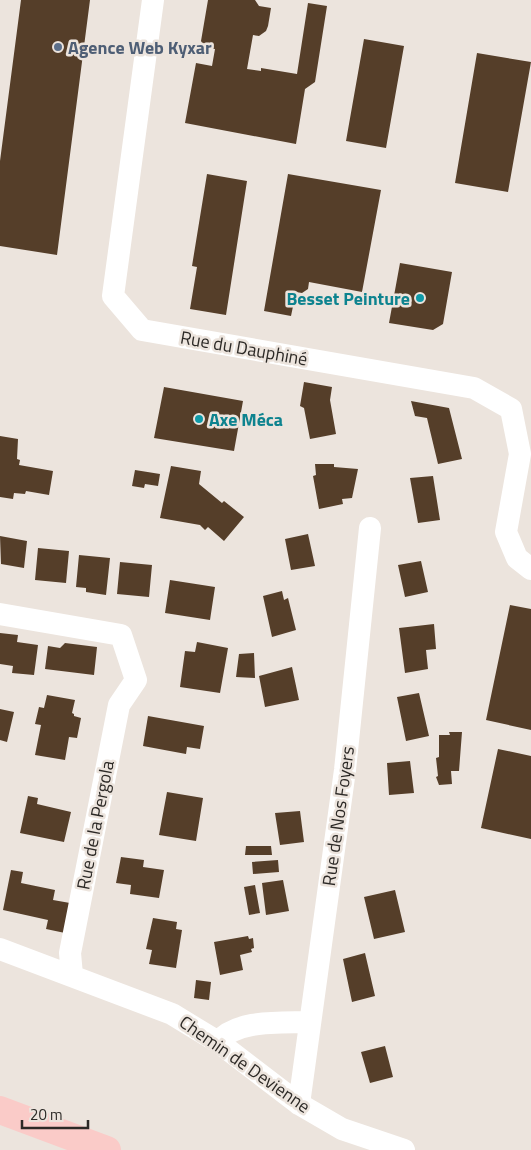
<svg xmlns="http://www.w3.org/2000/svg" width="531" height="1150" viewBox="0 0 531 1150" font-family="'Titillium Web',sans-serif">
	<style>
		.building { fill: #553e29 }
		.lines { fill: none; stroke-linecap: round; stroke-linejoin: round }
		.minor { stroke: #fff; stroke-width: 22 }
		.primary { stroke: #facbc8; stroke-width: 28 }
		.service-dot { fill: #5c6f8a; stroke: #ece4dd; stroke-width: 2 }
		.culture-dot { fill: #0f9aa8; stroke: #ece4dd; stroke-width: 2 }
		.labels { text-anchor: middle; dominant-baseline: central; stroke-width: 5; stroke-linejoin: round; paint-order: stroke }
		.service-label { font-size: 18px; font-weight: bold; fill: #4e5e75; stroke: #ece4dd; text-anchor: start }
		.culture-label { font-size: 18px; font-weight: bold; fill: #0d838f; stroke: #ece4dd; text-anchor: end }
		.street-label { font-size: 18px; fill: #2c2926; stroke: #ece4dd }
	</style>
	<rect width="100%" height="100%" fill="#ece4dd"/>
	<path class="building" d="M21,0H90L57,255L0,246V161Z
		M208,0H255L259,6L271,8L268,26L266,31L259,36L253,35L247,69L261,71V68L297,74L308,3L327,6L315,82L305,89L296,144L185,123L196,63L212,66L215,49L205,48L201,41Z
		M364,39L404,46L386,148L346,141Z
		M477,53L531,62L508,192L455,183Z
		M207,174L247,181L226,315L190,309L197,267L192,266Z
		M288,174L381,190L362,292L309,282L308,289L302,293L296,292L291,316L264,311Z
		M400,263L452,272L443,324L433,330L389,323Z
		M304,382L332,387L330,400L336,434L310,439L304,408L300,406Z
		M164,387L243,401L234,451L154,438Z
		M411,401L449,408L462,459L438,464L427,418L415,416Z
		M0,436L18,439L17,459L20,460L19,465L53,471L49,495L26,491L25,494L14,493L13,499L0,497Z
		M315,464H334V467L358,469L352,498L342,499L343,504L319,509L313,476L316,475Z
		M171,466L201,471L199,484L222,503L224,501L244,517L224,541L208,527L205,530L200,525L160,518Z
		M135,470L160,474L158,486L145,484L144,488L132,486Z
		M433,476L440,520L418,523L410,478Z
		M308,534L315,566L291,570L285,539Z
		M0,536L27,541L24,568L1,564Z
		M38,548L69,551L66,583L35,580Z
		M79,555L110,558L106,595L86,592V588L76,587Z
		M421,561L428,592L405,597L398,565Z
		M120,562L152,565L149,597L117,594Z
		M170,580L215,587L210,620L165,613Z
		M282,591L284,600L288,598L296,630L272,637L263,596Z
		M510,605L531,609V730L486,720Z
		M434,624L436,649L426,650L428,669L405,673L399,628Z
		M0,633L18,635L17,642L38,645L34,675L12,673L13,666L0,664Z
		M197,642L228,648L220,693L180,687L185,651L195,652Z
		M65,643L97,647L94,675L45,669L48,646L60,648Z
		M254,653L255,678L236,677L239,654Z
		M292,667L299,700L265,707L259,676Z
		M419,693L429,736L406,741L397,697Z
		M47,695L75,700L72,713L74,714V716L81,718L77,738L69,737L65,760L35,755L41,725L35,724L39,707L44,708Z
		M0,709L14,712L7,742L0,740Z
		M148,716L204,726L200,749L187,747L186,754L143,746Z
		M449,732H462L459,771H451L452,784L439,785L436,777L438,776L436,758L439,757V735H450Z
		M498,749L531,756V839L481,828Z
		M410,761L414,793L389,795L387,763Z
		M167,792L203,798L196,841L159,835Z
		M28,796L38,798L37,804L71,812L64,842L20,833Z
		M300,811L304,842L280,845L275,813Z
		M246,846H271L272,855H245Z
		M121,857L144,860L143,867L164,870L159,898L130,894L131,885L116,883Z
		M278,860L279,872L253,874L252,862Z
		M11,870L23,872L21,883L55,890L53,900L70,903L65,933L46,929L48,920L3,910Z
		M283,880L289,911L266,915L262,883Z
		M255,885L260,913L249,915L244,887Z
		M395,890L405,932L374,939L364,897Z
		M153,918L177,922L176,929L182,930L176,968L149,964L152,950L146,949Z
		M248,936L249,939L253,938L254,948L251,949L252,952L240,955L243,970L220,975L214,942Z
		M365,953L375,996L352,1002L343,959Z
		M196,980L211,982L209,1000L194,998Z
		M385,1046L393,1077L370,1083L361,1052Z"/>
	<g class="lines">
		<path class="minor" d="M153,0L113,296L142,330L474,388L511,409L520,454L506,532L517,558L531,569
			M0,614L121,635L136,680L119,705L70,953L72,975
			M0,949L172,1014L218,1042L299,1104L342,1129L404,1150
			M218,1042C237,1019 281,1023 309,1022
			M299,1104L345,770L370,528"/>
		<path class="primary" d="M0,1110L107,1150"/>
	</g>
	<circle class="service-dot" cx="58" cy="47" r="5"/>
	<g class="culture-dot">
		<circle cx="420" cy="298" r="5"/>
		<circle cx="199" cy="419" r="5"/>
	</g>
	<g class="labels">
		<g class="service-label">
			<text x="68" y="47">Agence Web Kyxar</text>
		</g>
		<g class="culture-label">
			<text x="410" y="298">Besset Peinture</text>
			<text x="209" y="419" text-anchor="start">Axe Méca</text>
		</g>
		<g class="street-label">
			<text transform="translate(244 348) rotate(10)">Rue du Dauphiné</text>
			<text transform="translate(338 816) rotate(-82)">Rue de Nos Foyers</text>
			<text transform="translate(95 825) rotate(-79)">Rue de la Pergola</text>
			<text transform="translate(245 1064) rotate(35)">Chemin de Devienne</text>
		</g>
	</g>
	<path d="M22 1120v8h66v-8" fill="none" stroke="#2c2926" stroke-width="2.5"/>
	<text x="30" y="1120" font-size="15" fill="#2c2926" stroke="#ece4dd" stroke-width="4" paint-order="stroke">20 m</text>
</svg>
